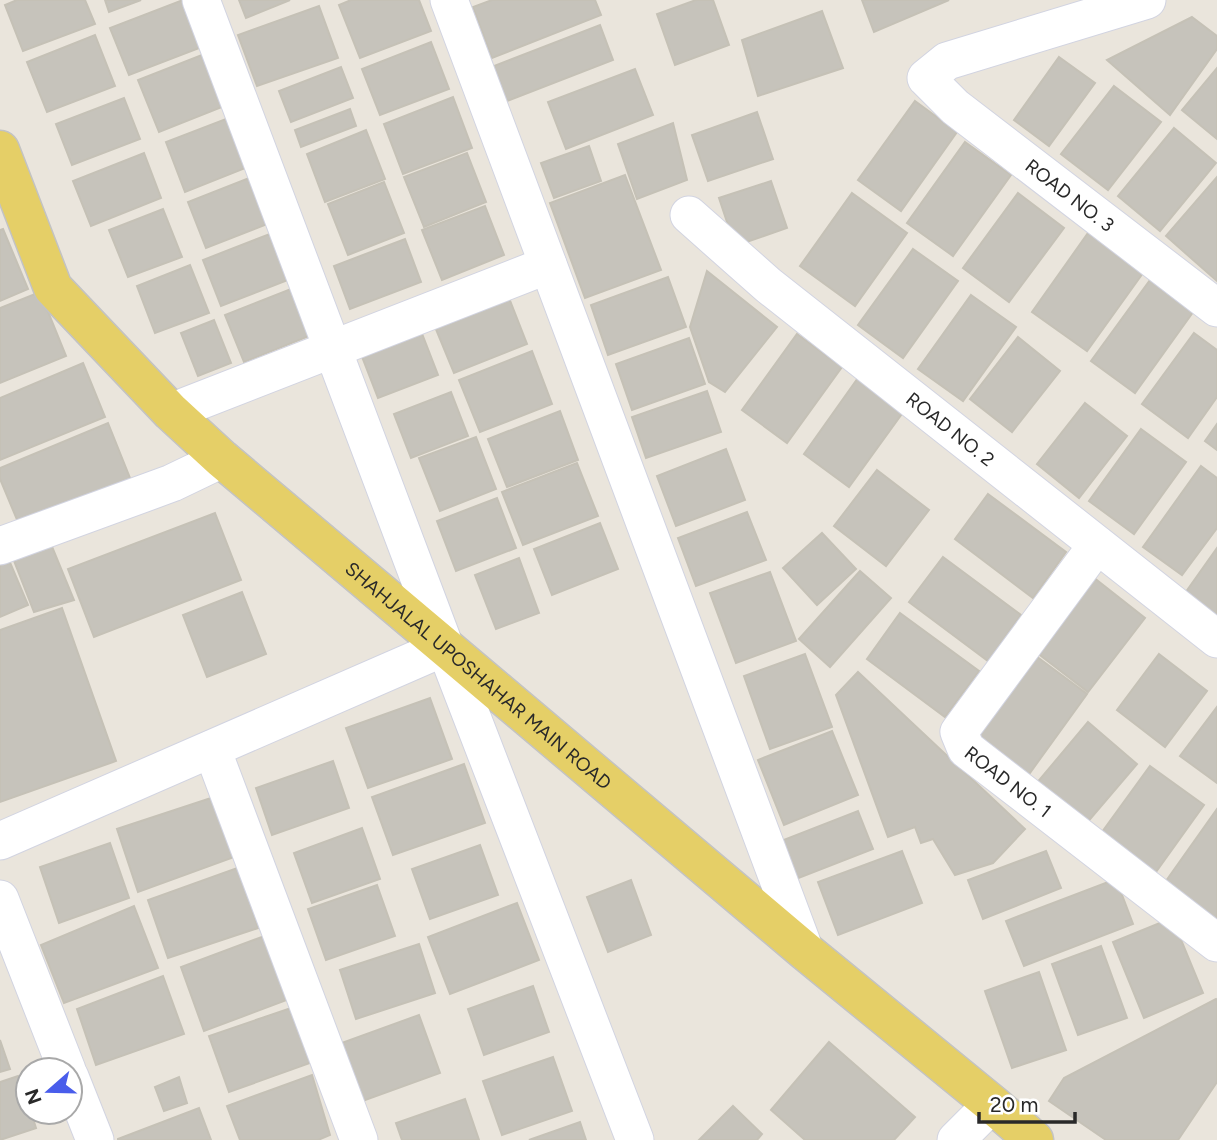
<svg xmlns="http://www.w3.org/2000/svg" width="1217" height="1140" viewBox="0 0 1217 1140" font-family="Figtree,sans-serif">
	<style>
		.building { fill: #c6c3bb; stroke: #c5c1b6; stroke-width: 2 }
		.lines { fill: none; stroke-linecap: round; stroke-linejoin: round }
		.street-casing { stroke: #d2d4e1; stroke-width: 39 }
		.primary-casing { stroke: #c3c3c3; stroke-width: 41 }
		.street { stroke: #fff; stroke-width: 37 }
		.primary { stroke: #e5cf67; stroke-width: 38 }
		.labels { text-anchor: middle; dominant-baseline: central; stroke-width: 7; stroke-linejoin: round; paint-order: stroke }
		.street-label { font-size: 19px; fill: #292929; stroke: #fff }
	</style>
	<rect width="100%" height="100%" fill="#eae5dc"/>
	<path class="building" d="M17,0H85L95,24L23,51L5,5Z
		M105,0H141L109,12Z
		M183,0L207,45L129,75L110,28Z
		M239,0H290L246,18Z
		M351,0H419L431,31L360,58L339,5Z
		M492,0H595L601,15L492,58L473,7Z
		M696,0H713L729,45L675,65L657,14Z
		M862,0H949L874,32Z
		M319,6L338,58L257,86L238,35Z
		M822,11L843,68L758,96L742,40Z
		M1192,17L1217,36V49L1170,115L1107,60Z
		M600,25L613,60L507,101L494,66Z
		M95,35L115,86L47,112L27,62Z
		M431,42L449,89L380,115L362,69Z
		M212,51L232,103L159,132L138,80Z
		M1059,57L1095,83L1049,146L1014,120Z
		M341,67L353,98L291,122L279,91Z
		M1217,68V139L1182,110Z
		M635,69L653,115L566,149L548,102Z
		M1114,86L1161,122L1108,190L1061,154Z
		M453,97L472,148L403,174L384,124Z
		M124,98L140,139L72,165L56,124Z
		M915,101L957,132L901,211L858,180Z
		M350,109L356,126L301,147L295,130Z
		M757,112L773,159L708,181L692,135Z
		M239,114L258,163L185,192L166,142Z
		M673,123L687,180L637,199L618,144Z
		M1174,128L1216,163L1160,231L1118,196Z
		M366,130L385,179L325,202L307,154Z
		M965,142L1011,175L953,256L907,223Z
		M589,146L601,181L554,198L541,163Z
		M144,153L161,198L91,226L73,181Z
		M467,153L486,202L424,227L404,177Z
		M257,175L275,221L206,248L188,202Z
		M625,175L661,270L585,298L550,203Z
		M1217,177V281L1166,236Z
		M771,181L787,228L735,246L719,198Z
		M384,182L404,233L348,255L328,204Z
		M852,193L907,233L855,306L800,266Z
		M1018,193L1064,228L1009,302L963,268Z
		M485,206L504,255L442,280L422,230Z
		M163,209L182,257L128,277L109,230Z
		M3,229L28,289L0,301V230Z
		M275,232L293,278L221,306L203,260Z
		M1088,233L1143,273L1087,351L1032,312Z
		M405,239L421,282L350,309L334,266Z
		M913,249L958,281L903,358L858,325Z
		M190,265L209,313L155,333L137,286Z
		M707,271L777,327L725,392L709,382L690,327Z
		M1153,276L1196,308L1135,393L1091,361Z
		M668,277L686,327L608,355L591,305Z
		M296,287L314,334L244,362L225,315Z
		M40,292L66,356L0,383V308Z
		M507,293L527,344L454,373L433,322Z
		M971,295L1016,327L963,401L918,369Z
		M214,320L231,363L198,376L181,333Z
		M421,331L438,375L378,398L361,354Z
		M1194,333L1217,350V397L1188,438L1142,404Z
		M797,334L842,367L787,443L742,410Z
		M1018,337L1060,371L1012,432L970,399Z
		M689,338L705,384L632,410L616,364Z
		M532,351L552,404L480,432L459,380Z
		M83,363L105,417L0,460V398Z
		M858,378L904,411L849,487L804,454Z
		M707,391L721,432L646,458L632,417Z
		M451,392L468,436L411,458L394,414Z
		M1085,403L1127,436L1079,498L1037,464Z
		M560,411L578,460L507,487L488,439Z
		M108,423L134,488L23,534L0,479V468Z
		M1217,424V450L1205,441Z
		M1141,429L1186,462L1134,534L1089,501Z
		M476,437L496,489L440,511L419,458Z
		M726,449L745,500L676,526L657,476Z
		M577,463L598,516L523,545L502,492Z
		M1201,466L1217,478V528L1182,575L1143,547Z
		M877,470L929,510L886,566L834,526Z
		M988,494L1066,552L1033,598L955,539Z
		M497,498L516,548L456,571L437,521Z
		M747,512L766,560L696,586L678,538Z
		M215,513L241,580L94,637L68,569Z
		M600,523L618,569L552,595L534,549Z
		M822,533L856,569L817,605L783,568Z
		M48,537L74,600L34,612L11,553Z
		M3,546L28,605L0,617V548Z
		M1217,548V620L1183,596Z
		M943,557L1021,615L988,661L909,602Z
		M519,558L539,613L496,629L475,575Z
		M860,571L891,598L830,667L799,639Z
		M770,572L796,641L736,663L710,593Z
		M1093,577L1145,618L1088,692L1036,652Z
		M242,592L266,654L207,677L183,615Z
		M62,608L116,761L0,802V630Z
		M900,613L979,671L945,717L867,659Z
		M805,654L832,727L770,749L744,676Z
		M1159,654L1207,691L1165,747L1117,710Z
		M1036,656L1087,694L1027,777L976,740Z
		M858,672L1025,829L993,863L955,875L933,839L921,843L915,827L888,837L836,695Z
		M430,698L452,759L368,788L346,728Z
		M1217,707V783L1180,756Z
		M1088,722L1137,764L1085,825L1036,784Z
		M832,731L858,795L784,825L758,760Z
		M333,761L349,808L272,835L256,788Z
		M464,764L485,823L393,855L372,797Z
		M1150,766L1204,805L1148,883L1094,843Z
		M217,796L237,856L138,892L117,829Z
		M1217,809V917L1211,925L1161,888Z
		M858,811L873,849L796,879L781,841Z
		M362,828L380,879L312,903L294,853Z
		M110,843L129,898L59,923L40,867Z
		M480,845L498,895L430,919L412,869Z
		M902,851L922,903L838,935L818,882Z
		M1046,851L1061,888L983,919L968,880Z
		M240,867L258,928L168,958L148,900Z
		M1116,879L1133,924L1024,966L1006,921Z
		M631,880L651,935L608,952L587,897Z
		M377,885L395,936L326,960L308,909Z
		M517,903L539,960L450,994L428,937Z
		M134,906L158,968L64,1003L41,945Z
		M1172,918L1203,993L1144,1018L1113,942Z
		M270,934L292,998L204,1031L181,967Z
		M419,944L435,993L356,1019L340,970Z
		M1101,946L1127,1018L1078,1035L1052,964Z
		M1039,972L1066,1050L1012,1068L985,991Z
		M163,976L184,1034L96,1065L77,1009Z
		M533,986L549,1032L484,1055L468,1009Z
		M1216,999L1217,1000V1082L1178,1140H1106L1049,1101L1064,1078Z
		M291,1008L310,1063L229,1092L209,1036Z
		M419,1015L440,1073L357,1103L336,1045Z
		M0,1040L10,1069L0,1072Z
		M829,1042L915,1117L894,1140H805L771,1110Z
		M553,1057L572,1111L502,1135L483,1081Z
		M312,1075L330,1135L318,1140H240L227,1106Z
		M18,1076L28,1105V1112H31L36,1128L0,1140V1082Z
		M179,1077L187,1103L164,1111L155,1087Z
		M465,1099L479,1140H402L396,1123Z
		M733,1106L762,1134L757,1140H699Z
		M199,1108L211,1140H118V1139Z
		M580,1122L586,1140H529Z"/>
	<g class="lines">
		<g class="street-casing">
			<g id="street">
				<path d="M201,0L445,647L635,1140"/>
				<path d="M449,0L805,951"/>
				<path id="s1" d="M1147,0L947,61L926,78L955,107L1217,308"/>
				<path id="s2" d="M689,215L768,285L1217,639"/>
				<path d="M171,412L548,265"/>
				<path id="s3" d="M1097,545L959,732L966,749L1217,943"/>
				<path d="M0,546L172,483L222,459"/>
				<path d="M212,749L359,1140"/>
				<path d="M0,841L445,647"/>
				<path d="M0,899L67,1070"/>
				<path d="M70,1077L95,1140"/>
				<path d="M956,1140L992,1104"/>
			</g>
		</g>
		<g class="primary-casing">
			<g id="primary">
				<path id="s4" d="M0,150L53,288L171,412L222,459L445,647L805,951L992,1104L1034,1140"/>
			</g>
		</g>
		<use href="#street" class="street"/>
		<use href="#primary" class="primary"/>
	</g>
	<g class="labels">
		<g class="street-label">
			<text stroke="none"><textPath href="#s1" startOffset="422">ROAD NO. 3</textPath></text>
			<text stroke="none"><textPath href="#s2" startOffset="338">ROAD NO. 2</textPath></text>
			<text stroke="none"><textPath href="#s4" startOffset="724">SHAHJALAL UPOSHAHAR MAIN ROAD</textPath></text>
			<text stroke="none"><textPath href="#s3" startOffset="304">ROAD NO. 1</textPath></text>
		</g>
	</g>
	<g transform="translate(49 1091) rotate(250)"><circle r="33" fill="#ffffff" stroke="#a9a9a9" stroke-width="2"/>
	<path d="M0-5L12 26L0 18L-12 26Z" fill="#495deb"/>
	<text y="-10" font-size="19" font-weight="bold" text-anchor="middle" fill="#292929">N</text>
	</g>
	<path d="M979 1112v10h96v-10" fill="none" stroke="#292929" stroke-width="3.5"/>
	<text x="990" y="1112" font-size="21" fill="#292929" stroke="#ffffff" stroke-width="5" paint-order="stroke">20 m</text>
</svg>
